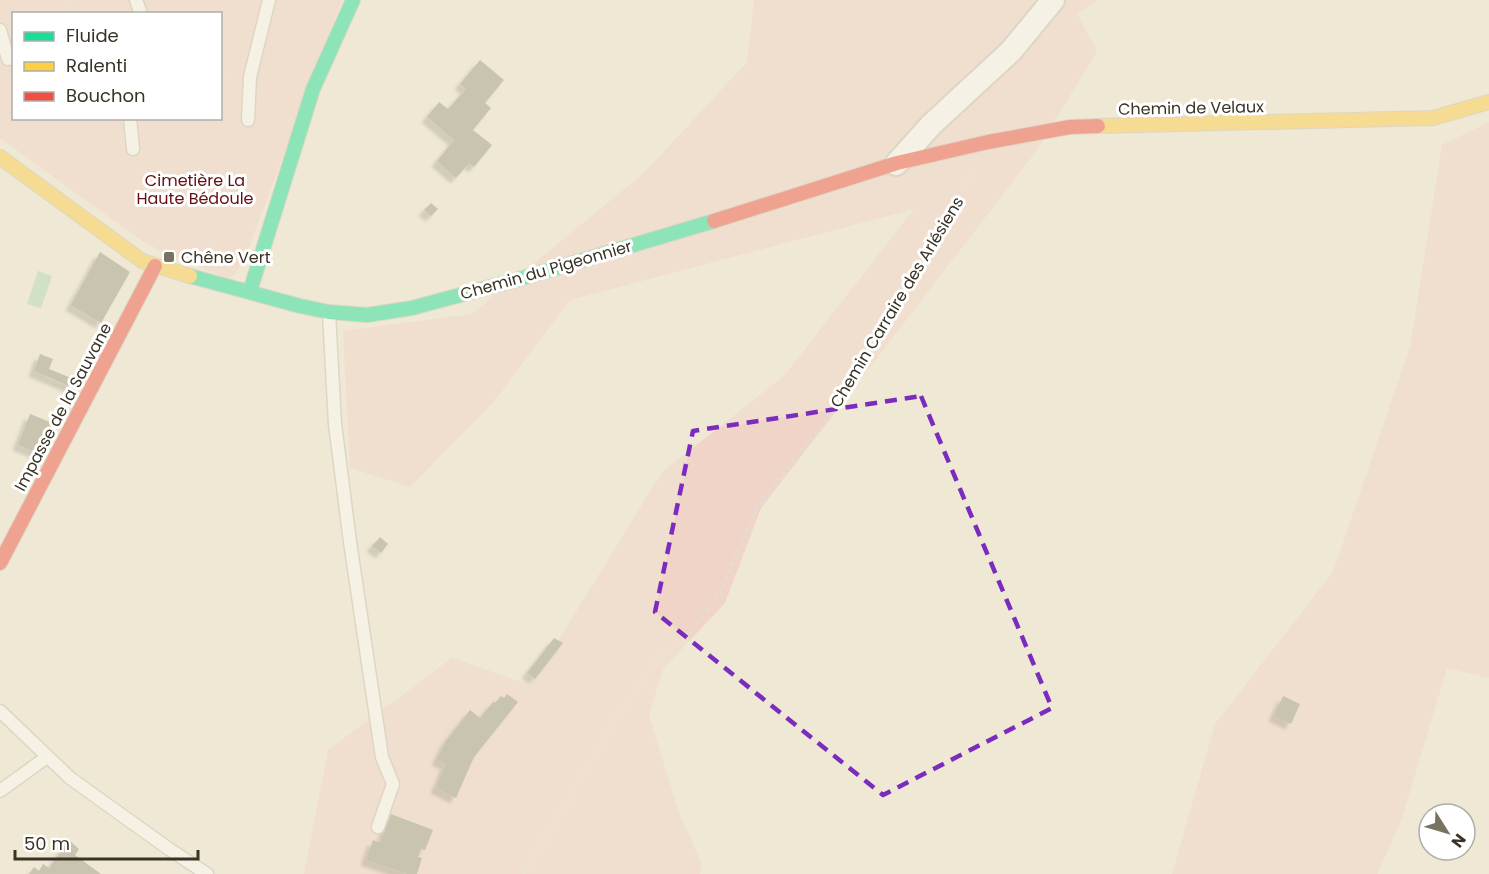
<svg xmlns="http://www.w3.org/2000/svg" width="1489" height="874" viewBox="0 0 1489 874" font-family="Poppins,sans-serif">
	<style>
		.green { fill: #f1d4c8; fill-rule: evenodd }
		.water { fill: #afd9b6 }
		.building { fill: #999984; filter: url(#shadow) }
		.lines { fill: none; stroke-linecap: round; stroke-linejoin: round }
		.lane-casing { stroke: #c7c2b2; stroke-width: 15 }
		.street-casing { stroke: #c7c2b2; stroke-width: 26 }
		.fast-casing { stroke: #c7c2b2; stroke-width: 16 }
		.slow-casing { stroke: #c7c2b2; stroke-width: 16 }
		.jam-casing { stroke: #c7c2b2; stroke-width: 16 }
		.path { stroke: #e1ded7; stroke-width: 4; stroke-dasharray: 3 4.5; stroke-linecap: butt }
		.lane { stroke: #fdfcf9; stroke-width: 12 }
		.street { stroke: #fdfcf9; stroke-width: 22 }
		.fast { stroke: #16e098; stroke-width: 14 }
		.slow { stroke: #ffcf43; stroke-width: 14 }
		.jam { stroke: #f24e42; stroke-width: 14 }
		.marked { fill: none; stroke: #7b2cbf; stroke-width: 4.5; stroke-dasharray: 12 8; stroke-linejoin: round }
		.poi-dot { fill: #787262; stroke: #fff; stroke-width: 2 }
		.labels { text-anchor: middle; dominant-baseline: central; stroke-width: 6; stroke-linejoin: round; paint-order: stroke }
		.street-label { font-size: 16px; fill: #383325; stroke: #fff }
		.park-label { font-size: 16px; fill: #640e10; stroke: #fff }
		.poi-label { font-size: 16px; fill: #383325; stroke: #fff; text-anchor: start }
	</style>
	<defs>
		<filter id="shadow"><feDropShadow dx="-5.5" dy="5.5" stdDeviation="1.5" flood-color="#0004"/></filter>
	</defs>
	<rect width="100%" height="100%" fill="#efe8d4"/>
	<path class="green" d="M0,0H342L243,263L233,276L227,278L159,250L138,238L0,138ZM14,14H220V118H14Z
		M754,0H1097L1077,14L1097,51L1035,153L761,508L725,603L663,669L649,715L678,810L702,864L700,874H304L328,750L452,658L531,685L662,472L784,376L914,209L570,300L497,398L410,487L350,468L343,331L472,314L644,173L747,62Z
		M1489,122V678L1447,668L1401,821L1377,874H1172L1215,724L1333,572L1410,347L1442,145Z"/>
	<path class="water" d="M38,271L52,276L41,308L27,304Z"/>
	<path class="building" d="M480,60L504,80L485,103L491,108L473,130L492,145L474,167L469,163L456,178L437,161L454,140L427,117L439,102L448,109L466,89L460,84Z
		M431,203L438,209L431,216L424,210Z
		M100,252L130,272L101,323L71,305Z
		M40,354L53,359L49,369L74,379L71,387L34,371Z
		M30,414L55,424L43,455L18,445Z
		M380,537L388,544L381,553L372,546Z
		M554,638L563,643L535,679L527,673Z
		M507,694L518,702L474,757L456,798L436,788L446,764L437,760L446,741L470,710L480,718L493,702L495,703L501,696L504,698Z
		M1283,696L1300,704L1291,724L1274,716Z
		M391,814L433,830L425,850L421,849L418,857L422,858L417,874H407L366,860L373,840L380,843Z
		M69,840L79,849L75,855L101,874H29L34,867L39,871L43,864L49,868Z"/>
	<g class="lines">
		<g class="lane-casing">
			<path id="lane" d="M136,0L141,14
				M0,30L8,59
				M130,118L133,149
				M248,120L250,77L269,0
				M329,313L335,424L350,542L382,757L393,784L378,827
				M0,711L70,778L169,849L207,874
				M0,791L47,757"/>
		</g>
		<g class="street-casing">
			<path id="street" d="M896,164L931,125L1011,51L1053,0"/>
		</g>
		<g class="fast-casing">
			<path id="fast" d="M190,276L300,306L329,312L367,315L412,308L516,280L714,221
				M250,291L313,89L353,0"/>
		</g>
		<g class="slow-casing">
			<path id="slow" d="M1098,126L1433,118L1489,102
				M0,157L142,261L190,276"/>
		</g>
		<g class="jam-casing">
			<path id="jam" d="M714,221L897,163L988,142L1070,127L1098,126
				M0,563L155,266"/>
		</g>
		<path class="path" d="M67,0L70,14
			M220,79L234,76
			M524,874L612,726L656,660L684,640L720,593L758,505L846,394L886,319L935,244L972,174"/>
		<use href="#lane" class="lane"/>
		<use href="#street" class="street"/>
		<use href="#fast" class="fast"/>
		<use href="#slow" class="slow"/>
		<use href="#jam" class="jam"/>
	</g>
	<path d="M0 0H1489V874H0ZM921,396L1052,708L883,795L655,612L693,431Z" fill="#efe8d4" fill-opacity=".55" fill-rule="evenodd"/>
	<path class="marked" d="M921,396L1052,708L883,795L655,612L693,431Z"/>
	<rect class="poi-dot" x="163" y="251" width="12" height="12" rx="3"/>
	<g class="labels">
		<g class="street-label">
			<text transform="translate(1191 108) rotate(-1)">Chemin de Velaux</text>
			<text transform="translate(546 270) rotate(-16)">Chemin du Pigeonnier</text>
			<text transform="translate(897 302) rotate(-59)">Chemin Carraire des Arlésiens</text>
			<text transform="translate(63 407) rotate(-62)">Impasse de la Sauvane</text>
		</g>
		<g class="park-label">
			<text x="195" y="180">Cimetière La<tspan x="195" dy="18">Haute Bédoule</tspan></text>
		</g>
		<g class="poi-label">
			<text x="181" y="257">Chêne Vert</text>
		</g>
	</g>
	<rect x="12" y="12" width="210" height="108" fill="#ffffff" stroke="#afada8" stroke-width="1.5"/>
	<rect x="24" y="32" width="30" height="9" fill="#16e098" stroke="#afada8" stroke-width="1.5"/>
	<text x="66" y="42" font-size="18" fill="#383325">Fluide</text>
	<rect x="24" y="62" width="30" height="9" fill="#ffcf43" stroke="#afada8" stroke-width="1.5"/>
	<text x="66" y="72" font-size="18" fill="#383325">Ralenti</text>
	<rect x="24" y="92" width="30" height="9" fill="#f24e42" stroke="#afada8" stroke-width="1.5"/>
	<text x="66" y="102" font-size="18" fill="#383325">Bouchon</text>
	<g transform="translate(1447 832) rotate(127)"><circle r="28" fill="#ffffff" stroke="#afada8" stroke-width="1.5"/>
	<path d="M0-4.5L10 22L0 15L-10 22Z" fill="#787262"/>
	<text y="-9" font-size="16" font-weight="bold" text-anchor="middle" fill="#383325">N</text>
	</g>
	<path d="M15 850v9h183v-9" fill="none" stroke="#383325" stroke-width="3"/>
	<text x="24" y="850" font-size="18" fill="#383325" stroke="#ffffff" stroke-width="4.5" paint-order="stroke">50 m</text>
</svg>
